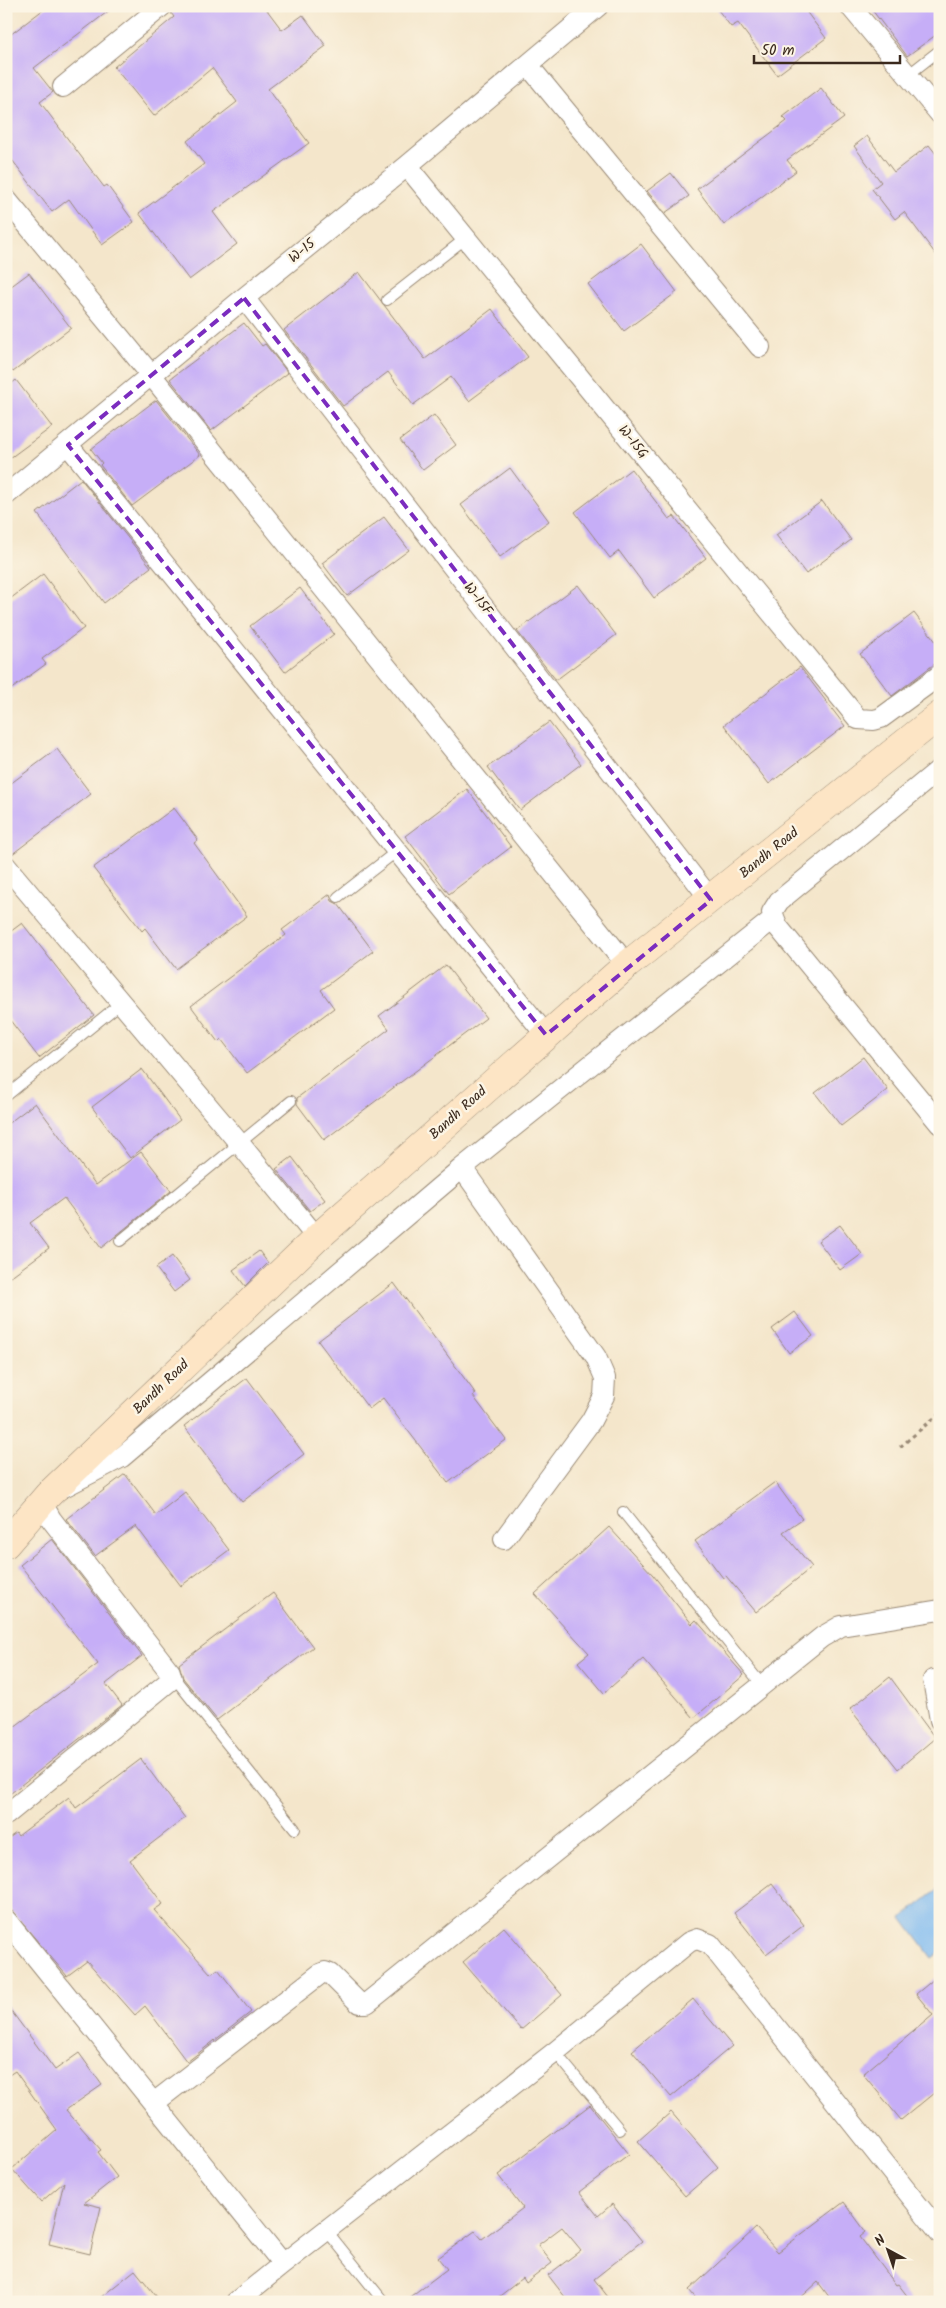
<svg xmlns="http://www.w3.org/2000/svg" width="946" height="2308" viewBox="0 0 946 2308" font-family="Kalam,sans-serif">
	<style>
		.water { fill: #7ebaf1; stroke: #5c7288 }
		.building { fill: #c6aef7 }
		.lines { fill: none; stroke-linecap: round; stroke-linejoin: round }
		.lane-casing { stroke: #988874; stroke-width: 12 }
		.street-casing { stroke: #988874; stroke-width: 22 }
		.secondary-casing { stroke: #988874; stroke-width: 29 }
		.path { stroke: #988874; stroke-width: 3; stroke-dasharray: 4 4; stroke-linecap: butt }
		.lane { stroke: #fff; stroke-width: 10 }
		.street { stroke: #fff; stroke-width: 20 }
		.secondary { stroke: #fde5c5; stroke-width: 28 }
		.marked { fill: none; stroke: #7b2cbf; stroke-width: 4; stroke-dasharray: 10 6; stroke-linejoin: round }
		.labels { text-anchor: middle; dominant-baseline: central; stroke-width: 5; stroke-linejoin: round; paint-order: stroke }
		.street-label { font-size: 14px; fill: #3b2a1e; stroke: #fcf5e5 }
	</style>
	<rect width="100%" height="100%" fill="#fcf5e5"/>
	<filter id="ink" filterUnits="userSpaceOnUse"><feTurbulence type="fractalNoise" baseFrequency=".02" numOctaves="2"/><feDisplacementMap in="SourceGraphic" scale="10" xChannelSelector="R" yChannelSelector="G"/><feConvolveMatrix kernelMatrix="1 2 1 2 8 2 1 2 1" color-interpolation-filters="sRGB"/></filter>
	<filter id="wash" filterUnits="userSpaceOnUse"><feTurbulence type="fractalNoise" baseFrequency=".0096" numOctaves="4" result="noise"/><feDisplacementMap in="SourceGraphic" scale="20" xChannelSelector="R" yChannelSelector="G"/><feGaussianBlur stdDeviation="1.12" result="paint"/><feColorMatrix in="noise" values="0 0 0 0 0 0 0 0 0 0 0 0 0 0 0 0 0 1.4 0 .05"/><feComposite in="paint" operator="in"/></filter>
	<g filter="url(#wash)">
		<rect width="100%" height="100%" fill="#f4e6cb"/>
		<path class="water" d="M940,1888V1952L932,1958L902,1918Z"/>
		<g id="blocks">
			<path class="building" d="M48,6H115L34,68L53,92L40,102L104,187L107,185L134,222L102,245L69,199L52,212L6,152V38Z
				M174,6H264L282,30L303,15L326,46L268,89L309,143L213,212L237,244L189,280L139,213L204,164L187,141L237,102L212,68L154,116L114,67L174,17L171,13Z
				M715,6H802L826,38L777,75L738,23L731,27Z
				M869,6H940V32L907,56Z
				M821,88L844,118L787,160L796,171L724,225L697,189L787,121L783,117Z
				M867,136L894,172L929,145L940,159V260L904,212L895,219L872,189L881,182L854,146Z
				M671,173L689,196L665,213L647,191Z
				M641,244L677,292L624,331L588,284Z
				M359,272L425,359L492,309L528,357L469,401L451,377L413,405L388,372L343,406L284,330Z
				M29,273L71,328L13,372L6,364V290Z
				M244,323L262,346L265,344L288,373L211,431L170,379Z
				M16,380L52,427L6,461V388Z
				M156,400L200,455L132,506L100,465L102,463L91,449Z
				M434,415L456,445L423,470L400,440Z
				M510,468L549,521L500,557L461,505Z
				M631,469L669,519L674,516L706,558L654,598L619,551L610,558L575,512Z
				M81,479L151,567L104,603L37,513Z
				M822,501L851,540L806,574L776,535Z
				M384,517L409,550L347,596L322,563Z
				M43,574L84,628L42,659L46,664L6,693V602Z
				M578,585L616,635L556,680L517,631Z
				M300,588L334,634L285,672L250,626Z
				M914,613L940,647V663L933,665L892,696L860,654Z
				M800,667L845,726L769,784L724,725Z
				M549,722L581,764L520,810L488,767Z
				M57,749L91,794L11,855L6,854V787Z
				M467,789L511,847L449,894L405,836Z
				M174,808L198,840L194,843L247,916L176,969L145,928L142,931L93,868Z
				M330,894L332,901L338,904L373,951L321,990L334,1008L247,1073L221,1039L218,1042L191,1006L286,935L282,930Z
				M22,923L94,1015L39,1058L6,1015V935Z
				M446,965L486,1018L324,1140L297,1104V1098L389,1029L379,1016Z
				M863,1057L888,1090L841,1126L815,1093Z
				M142,1069L180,1120L130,1158L92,1107Z
				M35,1103L96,1185L141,1152L171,1191L101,1248L64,1198L30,1223L49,1248L6,1280V1125Z
				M292,1157L325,1200L310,1211L276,1169Z
				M840,1225L862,1254L840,1270L818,1241Z
				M259,1251L268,1263L245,1286L233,1270Z
				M172,1256L190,1280L174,1292L156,1268Z
				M394,1283L476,1394L473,1396L506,1440L448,1483L383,1398L369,1409L318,1341Z
				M795,1312L813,1336L789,1353L772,1329Z
				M247,1378L304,1454L242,1502L184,1426Z
				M125,1474L156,1515L185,1492L229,1550L181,1586L136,1526L95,1556L66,1519Z
				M775,1482L802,1519L783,1532L812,1567L756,1612L726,1576L723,1578L695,1541Z
				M609,1527L653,1575L692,1624L696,1620L744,1675L694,1718L643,1659L604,1693L578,1662L589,1653L535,1594Z
				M52,1539L142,1656L106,1684L122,1705L6,1797V1733L98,1664L20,1565Z
				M273,1593L313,1647L217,1720L183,1678L179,1664Z
				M890,1677L935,1738L898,1769L850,1709Z
				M141,1759L185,1818L130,1860L163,1904L154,1910L211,1974L218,1969L251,2012L187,2062L145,2006L135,2015L87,1961L67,1976L6,1904V1840L16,1833L18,1836L69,1797L76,1808Z
				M772,1884L804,1925L766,1954L734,1913Z
				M504,1927L562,1995L521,2030L463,1962Z
				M940,1974V2088L901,2120L863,2074L933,2015L916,1994Z
				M693,1999L732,2046L671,2097L632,2051Z
				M6,2004L55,2070L79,2053L102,2085L66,2110L101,2150L98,2152L117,2177L84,2203L101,2207L90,2254L49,2244L64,2182L41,2202L12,2169L57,2130L15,2071L6,2077Z
				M590,2105L629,2154L579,2192L598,2216L612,2204L642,2241L594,2279L612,2302H569L548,2275L581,2250L562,2227L538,2245L552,2263L526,2283L523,2278L492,2302H403L447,2269L438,2258L475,2231L482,2239L523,2208L498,2175Z
				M671,2112L718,2167L685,2196L638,2141Z
				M844,2202L866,2232L860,2237L896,2285L898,2284L912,2302H833L818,2282L796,2302H699L689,2290L756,2228L778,2252Z
				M135,2270L161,2302H95Z"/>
		</g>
	</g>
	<g filter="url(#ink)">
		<use href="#blocks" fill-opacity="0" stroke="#988874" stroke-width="1"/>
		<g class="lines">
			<g class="lane-casing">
				<path id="lane" d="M908,75L940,50
					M387,300L466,238
					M338,897L397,851
					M6,1096L121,1003
					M120,1241L291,1101
					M623,1512L762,1685
					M172,1675L295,1829
					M555,2052L620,2130
					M327,2231L384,2302"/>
			</g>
			<g class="street-casing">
				<path id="street" d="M850,6L940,114
					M528,65L760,347
					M63,87L162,6
					M407,166L858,719L874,720L881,718L940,675
					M6,199L152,376L627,965
					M244,298L711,900
					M68,445L546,1035
					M6,495L244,298L407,166L598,6
					M940,769L779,901L772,912L778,927L940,1124
					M6,866L240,1144L317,1238
					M462,1168L596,1357L605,1378L604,1396L591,1421L504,1539
					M933,1680L940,1720
					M6,1815L172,1679L170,1672L51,1519L45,1508L48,1495L122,1457L462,1168L773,919
					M6,1920L283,2264L555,2052L689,1942L697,1939L710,1944L940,2233
					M154,2103L320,1974L325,1972L330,1974L359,2003H367L822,1637L841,1626L940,1610
					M236,2302L283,2264"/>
			</g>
			<g class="secondary-casing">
				<path id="secondary" d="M6,1544L48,1495L317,1238L627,965L940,715"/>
			</g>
			<path class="path" d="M900,1447L940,1413"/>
			<use href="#lane" class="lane"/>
			<use href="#street" class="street"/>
			<use href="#secondary" class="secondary"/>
		</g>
	</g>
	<path class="marked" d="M244,298L711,900L546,1035L68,445Z"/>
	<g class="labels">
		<g class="street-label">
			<text transform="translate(302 251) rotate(-39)">W-15</text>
			<text transform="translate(633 442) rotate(51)">W-15G</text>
			<text transform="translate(478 599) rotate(52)">W-15F</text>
			<text transform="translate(769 853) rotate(-39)">Bandh Road</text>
			<text transform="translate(458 1113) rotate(-42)">Bandh Road</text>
			<text transform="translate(161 1387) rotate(-44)">Bandh Road</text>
		</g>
	</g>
	<rect width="946" height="2308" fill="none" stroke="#fcf5e5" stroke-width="25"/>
	<g transform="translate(888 2250) rotate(320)" stroke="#fcf5e5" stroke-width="4" paint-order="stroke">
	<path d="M0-4L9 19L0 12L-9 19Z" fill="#3b2a1e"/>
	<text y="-8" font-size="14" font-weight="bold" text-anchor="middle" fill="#3b2a1e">N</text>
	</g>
	<path d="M754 55v8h146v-8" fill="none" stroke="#3b2a1e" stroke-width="2.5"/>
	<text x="761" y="55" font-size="15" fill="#3b2a1e" stroke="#fcf5e5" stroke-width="4" paint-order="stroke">50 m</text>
</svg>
